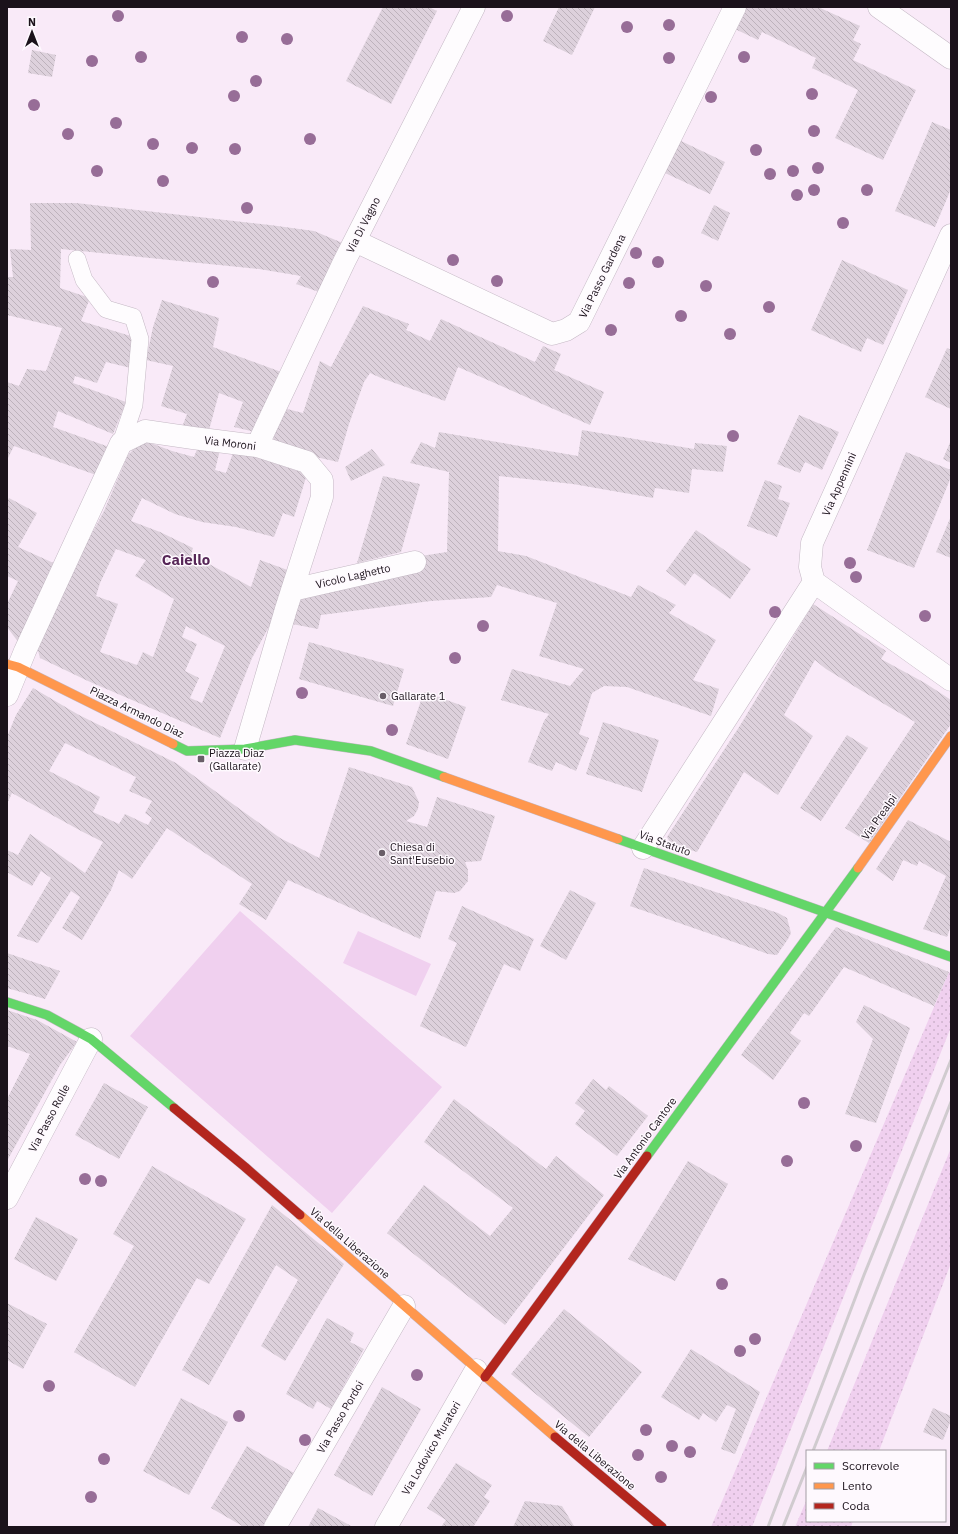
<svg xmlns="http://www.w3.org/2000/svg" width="958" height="1534" viewBox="0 0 958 1534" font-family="'IBM Plex Sans',sans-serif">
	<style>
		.green { fill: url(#green-dots) }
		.pitch { fill: #f0d0ef }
		.building { fill: url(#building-back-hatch); fill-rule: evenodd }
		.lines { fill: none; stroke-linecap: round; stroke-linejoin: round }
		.lane-casing { stroke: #c4b8c4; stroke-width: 18 }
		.street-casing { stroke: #c4b8c4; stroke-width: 23 }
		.fast-casing { stroke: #c4b8c4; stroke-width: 10 }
		.slow-casing { stroke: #c4b8c4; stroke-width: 10 }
		.jam-casing { stroke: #c4b8c4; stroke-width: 10 }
		.lane { stroke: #fefcfe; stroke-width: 17 }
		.street { stroke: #fefcfe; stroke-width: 22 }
		.fast { stroke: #63d668; stroke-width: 9 }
		.slow { stroke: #ff974d; stroke-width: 9 }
		.jam { stroke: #b3261e; stroke-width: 9 }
		.rail { stroke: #d0cbcf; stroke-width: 3 }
		.tree { fill: #976d97 }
		.poi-dot { fill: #695e68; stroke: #fef9fe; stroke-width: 1.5 }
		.labels { text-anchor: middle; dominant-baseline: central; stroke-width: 3; stroke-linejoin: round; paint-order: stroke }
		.street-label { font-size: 11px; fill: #1b121b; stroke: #fef9fe }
		.poi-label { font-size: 11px; fill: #1b121b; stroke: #fef9fe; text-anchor: start }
		.district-label { font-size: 15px; font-weight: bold; fill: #562657; stroke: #fef9fe }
	</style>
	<defs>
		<pattern id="green-dots" width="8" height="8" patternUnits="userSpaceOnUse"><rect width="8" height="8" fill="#f0d0ef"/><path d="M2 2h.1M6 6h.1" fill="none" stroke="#cdb2cc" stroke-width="1.8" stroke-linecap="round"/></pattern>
		<pattern id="building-back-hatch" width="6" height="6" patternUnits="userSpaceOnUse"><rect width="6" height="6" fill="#ddd1dc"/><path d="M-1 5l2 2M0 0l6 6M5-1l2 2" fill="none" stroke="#bdb2bc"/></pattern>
	</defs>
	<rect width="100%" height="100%" fill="#f9eaf8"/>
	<path class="green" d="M949,972L951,973V1027L752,1527H711Z
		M951,1148V1263L879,1451H827Z
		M807,1499V1521H853L851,1527H795Z"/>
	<path class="pitch" d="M240,911L442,1087L332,1213L130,1036Z
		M358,931L431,964L416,996L343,963Z"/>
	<path class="building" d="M383,7H429L437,11L391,104L346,81Z
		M559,7H595L572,55L543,41Z
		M745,7H818L860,26L853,40L861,44L853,60L916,90L883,160L835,138L858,90L812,68L816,58L762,32L758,40L735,29Z
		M32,50L56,55L52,77L28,73Z
		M932,122L951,130V189L935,227L895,211Z
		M681,141L725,162L710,194L665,173Z
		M30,203H76L270,225L314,231L345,244L319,292L296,284L301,276L259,269L61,249L60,288L90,298L81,321L134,337L131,368L106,362L97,383L75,376L73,383L126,402L113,434L58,411L53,427L112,448L99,476L14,446L7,460V382L19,386L27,369L46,371L62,328L7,315V277H13L10,249L31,250Z
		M714,205L730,213L718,241L701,233Z
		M842,260L908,290L883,345L867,338L861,352L811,330Z
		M162,300L219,318L213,347L284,373L255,432L234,427L243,402L219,393L208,434L181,430L187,414L161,406L173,366L146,360L153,327Z
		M363,306L409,324L406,330L430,341L441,319L535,362L543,346L561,354L554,370L604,392L590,425L458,367L445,401L381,378L370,373L364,382L349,424L338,462L271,447L283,408L303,413L320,361L331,367Z
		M947,348L951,350V409L925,397Z
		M799,415L839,432L822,470L805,462L800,473L777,464Z
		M582,430L694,449L695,443L727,446L723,472L692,469L689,493L655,488L653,498L573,484L499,476L498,551L526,556L631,597L638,585L676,605L669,613L716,640L693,680L719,689L711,716L627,687L604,686L592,693L579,734L589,738L576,771L556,762L552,771L528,762L544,721L549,714L501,700L512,669L570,686L584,669L539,656L557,603L497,585L491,597L431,601L321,615L318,629L292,624L301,598L421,556L447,552L449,472L410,463L421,442L435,448L439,432L578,456Z
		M951,440V463L943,459Z
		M148,442L172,451L194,457L198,447L220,450L215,470L226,473L234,450L307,474L294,517L283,513L274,537L236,527L202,522L175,514L142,498L131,521L160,532L193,548L191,554L251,587L260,560L293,572L271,623L252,658L220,738L88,681L40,658L37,647L71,573L104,511L128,455L137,446ZM116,549L146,560L135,576L174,599L153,657L143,652L137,665L100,652L118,604L96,596L100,583ZM186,626L225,646L202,703L190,698L199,678L185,671L197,644L182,637Z
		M372,449L385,465L351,481L345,467Z
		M906,452L951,470V477L914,568L867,550Z
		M383,476L420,484L401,552L357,563Z
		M765,480L782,486L778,499L790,503L777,537L747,526Z
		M9,498L37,513L18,547L58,565L19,643L7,627V604L18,581L7,576V501Z
		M951,516V558L936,552Z
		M696,530L751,569L730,599L694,573L685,586L666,571Z
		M813,604L886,651L881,659L925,683L951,700V724L869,843L845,828L915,722L862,691L826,669L815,660L784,715L813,736L778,795L744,772L697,852L671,844L667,837L741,724Z
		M309,642L404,669L393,706L299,679Z
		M33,688L79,715L176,763L280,838L319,858L349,767L412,787L419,802L418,809L414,816L406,821L427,827L437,797L495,816L481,861L465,862L468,870V881L460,891L454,893L436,891L420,939L288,880L266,920L239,904L252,884L167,828L132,879L119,870L111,890L82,940L62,928L80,897L71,891L38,943L17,936L51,878L41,871L32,886L7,872V850L18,855L30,834L85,873L103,842L83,832L12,793L7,804V737L16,715ZM65,743L136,777L129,791L152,801L145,813L152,818L148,825L125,814L119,824L93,812L100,797L49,771Z
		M424,692L466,707L448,759L406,744Z
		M603,722L659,740L642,792L586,774Z
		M847,735L868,748L821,821L800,808Z
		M908,820L951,842V926L947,937L923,929L946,876L919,861L917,866L903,860L893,881L876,869Z
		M644,868L778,913L787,918L791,933L788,939L777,955L768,954L630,906Z
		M570,890L596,903L566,960L540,946Z
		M462,906L534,939L520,971L504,964L466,1047L420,1026L457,943L448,939Z
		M836,927L949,972L934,1006L844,967L809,1016L804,1013L790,1033L801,1041L773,1080L741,1055Z
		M7,953L60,971L45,999L7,988Z
		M864,1005L910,1028L876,1123L845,1114L873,1039L856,1022Z
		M7,1010L37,1020L77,1042L60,1065L7,1161V1099L30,1054L7,1046Z
		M593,1079L606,1090L609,1086L648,1116L617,1156L575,1124L585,1111L575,1103Z
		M104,1083L148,1107L119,1159L75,1135Z
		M454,1099L546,1169L556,1156L604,1195L505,1325L387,1233L424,1185L490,1236L513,1208L424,1142Z
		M688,1161L728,1184L675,1281L628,1259Z
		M152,1166L246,1219L209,1284L197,1278L135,1387L74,1352L134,1246L113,1234Z
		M272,1205L344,1264L285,1361L261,1346L298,1280L276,1265L209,1385L182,1370Z
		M36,1217L78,1239L56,1281L14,1259Z
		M7,1303L47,1324L23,1369L7,1360Z
		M564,1309L642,1372L589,1437L511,1374Z
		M327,1318L354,1333L350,1342L364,1349L331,1409L317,1401L313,1409L286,1394Z
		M691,1349L760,1392L735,1454L721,1449L736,1409L727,1405L716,1422L703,1413L699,1420L661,1397Z
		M382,1387L421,1409L372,1496L334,1475Z
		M181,1398L228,1422L189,1495L143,1471Z
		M933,1408L951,1416V1420L943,1440L923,1432Z
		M247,1446L294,1473L262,1527H244L211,1508Z
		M456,1463L492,1485L484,1497L490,1501L473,1527H441L446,1520L427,1508Z
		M525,1501L562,1506L574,1526L573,1527H513Z
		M318,1508L353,1527H308Z"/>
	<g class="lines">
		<g class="lane-casing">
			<path id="lane" d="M77,259L84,280L106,309L133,317L140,339L134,405L121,443"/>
		</g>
		<g class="street-casing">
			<path id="street" d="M879,7L951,58
				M951,235L812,543L810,567L814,582L951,680
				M355,241L552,334L566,330L579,322L735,7
				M257,446L344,262L474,7
				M292,590L415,562
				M7,695L25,651L121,443L145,431L193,438L257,446L307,462L322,480V497L286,609L245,749
				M643,848L814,582
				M7,1198L91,1039
				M275,1527L404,1306
				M386,1527L476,1370"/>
		</g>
		<g class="fast-casing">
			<path id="fast" d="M173,744L187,751L245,749L295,740L371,751L444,777
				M618,839L951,957
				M7,1002L47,1015L91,1039L174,1108
				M647,1156L858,868"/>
		</g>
		<g class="slow-casing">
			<path id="slow" d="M7,664L18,667L173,744
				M444,777L618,839
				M858,868L951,736
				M300,1215L555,1437"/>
		</g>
		<g class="jam-casing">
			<path id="jam" d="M174,1108L245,1167L300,1215
				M485,1377L647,1156
				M555,1437L662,1527"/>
		</g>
		<use href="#lane" class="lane"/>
		<use href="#street" class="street"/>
		<use href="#fast" class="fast"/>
		<use href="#slow" class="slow"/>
		<use href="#jam" class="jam"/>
		<path class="rail" d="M813,1451L951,1102
			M768,1527L864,1275L951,1060
			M783,1527L807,1467"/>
	</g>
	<g class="tree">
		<circle cx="118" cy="16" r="6"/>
		<circle cx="507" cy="16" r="6"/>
		<circle cx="669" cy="25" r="6"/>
		<circle cx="627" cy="27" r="6"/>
		<circle cx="242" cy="37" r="6"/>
		<circle cx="287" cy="39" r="6"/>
		<circle cx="141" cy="57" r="6"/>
		<circle cx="744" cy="57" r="6"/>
		<circle cx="669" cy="58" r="6"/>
		<circle cx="92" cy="61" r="6"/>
		<circle cx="256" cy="81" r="6"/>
		<circle cx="812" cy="94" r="6"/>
		<circle cx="234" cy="96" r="6"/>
		<circle cx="711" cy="97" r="6"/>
		<circle cx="34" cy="105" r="6"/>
		<circle cx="116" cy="123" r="6"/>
		<circle cx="814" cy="131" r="6"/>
		<circle cx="68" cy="134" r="6"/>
		<circle cx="310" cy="139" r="6"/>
		<circle cx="153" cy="144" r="6"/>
		<circle cx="192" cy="148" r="6"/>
		<circle cx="235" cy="149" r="6"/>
		<circle cx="756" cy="150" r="6"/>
		<circle cx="818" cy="168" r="6"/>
		<circle cx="97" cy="171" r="6"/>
		<circle cx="793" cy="171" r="6"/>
		<circle cx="770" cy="174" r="6"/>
		<circle cx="163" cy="181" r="6"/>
		<circle cx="814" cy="190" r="6"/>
		<circle cx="867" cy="190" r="6"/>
		<circle cx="797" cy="195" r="6"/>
		<circle cx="247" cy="208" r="6"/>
		<circle cx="843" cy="223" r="6"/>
		<circle cx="636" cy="253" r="6"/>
		<circle cx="453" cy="260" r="6"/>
		<circle cx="658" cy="262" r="6"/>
		<circle cx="497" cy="281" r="6"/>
		<circle cx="213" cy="282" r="6"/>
		<circle cx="629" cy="283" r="6"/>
		<circle cx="706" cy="286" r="6"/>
		<circle cx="769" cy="307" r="6"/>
		<circle cx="681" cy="316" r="6"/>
		<circle cx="611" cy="330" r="6"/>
		<circle cx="730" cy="334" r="6"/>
		<circle cx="733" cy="436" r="6"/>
		<circle cx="850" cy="563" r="6"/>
		<circle cx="856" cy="577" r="6"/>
		<circle cx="775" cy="612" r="6"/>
		<circle cx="925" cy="616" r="6"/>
		<circle cx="483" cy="626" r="6"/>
		<circle cx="455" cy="658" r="6"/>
		<circle cx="302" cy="693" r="6"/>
		<circle cx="392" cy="730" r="6"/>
		<circle cx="804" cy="1103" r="6"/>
		<circle cx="856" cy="1146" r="6"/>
		<circle cx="787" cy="1161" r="6"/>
		<circle cx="85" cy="1179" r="6"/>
		<circle cx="101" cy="1181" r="6"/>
		<circle cx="722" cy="1284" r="6"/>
		<circle cx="755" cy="1339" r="6"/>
		<circle cx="740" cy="1351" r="6"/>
		<circle cx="417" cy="1375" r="6"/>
		<circle cx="49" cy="1386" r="6"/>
		<circle cx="239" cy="1416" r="6"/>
		<circle cx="646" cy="1430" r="6"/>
		<circle cx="305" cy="1440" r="6"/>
		<circle cx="672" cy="1446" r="6"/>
		<circle cx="690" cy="1452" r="6"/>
		<circle cx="638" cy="1455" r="6"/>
		<circle cx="104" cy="1459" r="6"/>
		<circle cx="661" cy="1477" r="6"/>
		<circle cx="91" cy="1497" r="6"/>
	</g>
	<g class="poi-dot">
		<circle cx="383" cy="696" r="4"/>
		<rect x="197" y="755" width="8" height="8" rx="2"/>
		<circle cx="382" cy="853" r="4"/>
	</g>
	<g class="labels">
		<g class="street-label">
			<text transform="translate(363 225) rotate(-63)">Via Di Vagno</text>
			<text transform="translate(602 276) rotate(-64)">Via Passo Gardena</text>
			<text transform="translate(230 443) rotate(7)">Via Moroni</text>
			<text transform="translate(839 484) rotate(-66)">Via Appennini</text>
			<text transform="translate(353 576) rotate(-13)">Vicolo Laghetto</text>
			<text transform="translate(137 712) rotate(26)">Piazza Armando Diaz</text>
			<text transform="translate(879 817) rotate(-55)">Via Prealpi</text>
			<text transform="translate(665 843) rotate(20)">Via Statuto</text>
			<text transform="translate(49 1118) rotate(-62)">Via Passo Rolle</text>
			<text transform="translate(645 1138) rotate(-54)">Via Antonio Cantore</text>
			<text transform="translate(350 1243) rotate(41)">Via della Liberazione</text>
			<text transform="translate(340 1417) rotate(-60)">Via Passo Pordoi</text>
			<text transform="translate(431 1448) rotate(-60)">Via Lodovico Muratori</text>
			<text transform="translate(595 1455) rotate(40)">Via della Liberazione</text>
		</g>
		<g class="poi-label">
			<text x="391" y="696">Gallarate 1</text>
			<text x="209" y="753">Piazza Diaz<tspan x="209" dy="13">(Gallarate)</tspan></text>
			<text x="390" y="847">Chiesa di<tspan x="390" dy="13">Sant'Eusebio</tspan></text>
		</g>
		<g class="district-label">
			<text x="186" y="559">Caiello</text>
		</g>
	</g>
	<rect width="958" height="1534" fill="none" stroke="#1b121b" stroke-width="16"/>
	<rect x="806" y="1450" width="140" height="72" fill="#fef9fe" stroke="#a39da3"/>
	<rect x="814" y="1463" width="20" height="6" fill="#63d668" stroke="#a39da3"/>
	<text x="842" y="1470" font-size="12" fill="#1b121b">Scorrevole</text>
	<rect x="814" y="1483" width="20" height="6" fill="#ff974d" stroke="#a39da3"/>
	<text x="842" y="1490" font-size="12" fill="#1b121b">Lento</text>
	<rect x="814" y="1503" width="20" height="6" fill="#b3261e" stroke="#a39da3"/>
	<text x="842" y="1510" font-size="12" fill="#1b121b">Coda</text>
	<g transform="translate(32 32)" stroke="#fef9fe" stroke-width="3" paint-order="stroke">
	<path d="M0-3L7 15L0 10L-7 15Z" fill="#1b121b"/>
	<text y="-6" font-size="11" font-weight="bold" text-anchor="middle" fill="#1b121b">N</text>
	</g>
</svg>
